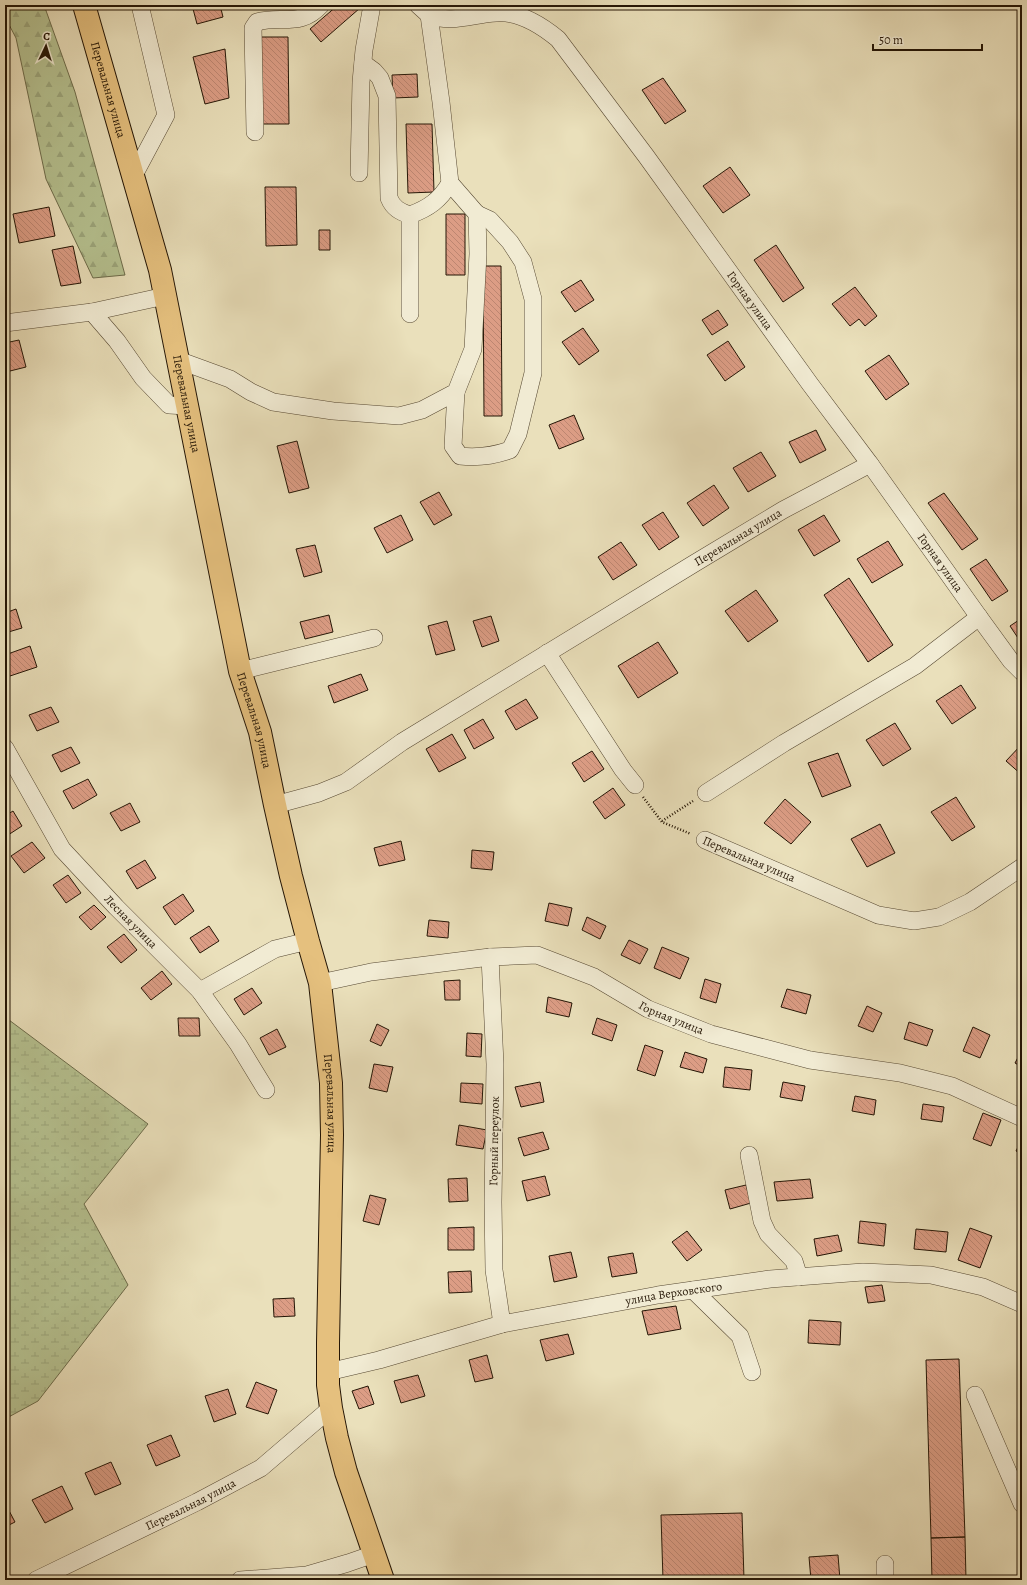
<svg xmlns="http://www.w3.org/2000/svg" width="1027" height="1585" viewBox="0 0 1027 1585" font-family="Alegreya,serif">
	<style>
		.forest { fill: url(#forest-firs); stroke: #6d6c4b }
		.wetland { fill: url(#wetland-marsh); stroke: #6d6c4b }
		.building { fill: url(#building-back-hatch); stroke: #241505 }
		.lines { fill: none; stroke-linecap: round; stroke-linejoin: round }
		.minor-casing { stroke: #564832; stroke-width: 18 }
		.highway-casing { stroke: #241505; stroke-width: 24 }
		.path { stroke: #241505; stroke-width: 2.5; stroke-dasharray: 1 2; stroke-linecap: butt }
		.minor { stroke: #f1ebd3; stroke-width: 17 }
		.highway { stroke: #e5c07e; stroke-width: 22 }
		.labels { text-anchor: middle; dominant-baseline: central; stroke-width: 3; stroke-linejoin: round; paint-order: stroke }
		.street-label { font-size: 12px; fill: #241505; stroke: #f1ebd3 }
	</style>
	<defs>
		<pattern id="forest-firs" width="22" height="20" patternUnits="userSpaceOnUse"><rect width="22" height="20" fill="#b6c291"/><path d="M5 1l3.5 6h-7zM16 11l3.5 6h-7z" fill="#9ca67c"/></pattern>
		<pattern id="wetland-marsh" width="20" height="14" patternUnits="userSpaceOnUse"><rect width="20" height="14" fill="#b6c291"/><path d="M1 5h8M5 5V1M11 12h8M15 12V8" fill="none" stroke="#9ca67c"/></pattern>
		<pattern id="building-back-hatch" width="6" height="6" patternUnits="userSpaceOnUse"><rect width="6" height="6" fill="#dc9d85"/><path d="M-1 5l2 2M0 0l6 6M5-1l2 2" fill="none" stroke="#bd8671"/></pattern>
	</defs>
	<rect width="100%" height="100%" fill="#eae0bb"/>
	<filter id="stains"><feTurbulence type="fractalNoise" baseFrequency=".005" numOctaves="4"/><feColorMatrix values="0 0 0 0 .2 0 0 0 0 .09 0 0 0 0 .02 0 0 0 .5 -.17"/></filter>
	<radialGradient id="worn" r=".72"><stop offset=".6" stop-color="#630" stop-opacity="0"/><stop offset="1" stop-color="#630" stop-opacity=".3"/></radialGradient>
	<path class="forest" d="M5,5H44L75,92L125,275L93,278L46,179L16,38L5,17Z"/>
	<path class="wetland" d="M5,1017L148,1124L84,1204L128,1285L38,1401L5,1419Z"/>
	<path class="building" d="M192,5H220L223,17L197,24Z
		M338,5H357L360,8L321,42L310,29Z
		M261,37H288L289,124H262Z
		M225,49L229,98L205,104L193,57Z
		M417,74L418,97L393,98L392,75Z
		M663,78L686,111L665,124L642,90Z
		M406,124H432L434,192L408,193Z
		M730,167L750,195L723,213L703,186Z
		M265,187H296L297,245L266,246Z
		M49,207L55,236L19,243L13,214Z
		M446,214H465V275H446Z
		M319,230H330V250H319Z
		M776,245L804,288L783,302L754,260Z
		M73,246L81,283L61,286L52,250Z
		M483,266H501L502,416H484Z
		M581,280L594,300L575,312L561,292Z
		M855,287L877,316L865,326L859,319L850,326L832,304Z
		M718,310L728,325L712,335L702,320Z
		M583,328L599,351L579,365L562,342Z
		M19,340L26,367L6,372L5,343Z
		M728,341L745,367L725,381L707,355Z
		M889,355L909,384L886,400L865,371Z
		M574,415L584,439L559,449L549,425Z
		M816,430L826,450L800,463L789,442Z
		M297,441L309,488L289,493L277,446Z
		M761,452L776,476L748,492L733,468Z
		M714,485L729,508L703,526L687,503Z
		M439,492L452,515L434,525L420,502Z
		M944,493L978,539L962,550L928,503Z
		M663,512L679,537L659,550L642,525Z
		M401,515L413,540L387,553L374,528Z
		M824,515L840,541L814,556L798,530Z
		M888,541L903,565L872,583L857,559Z
		M621,542L637,565L613,580L598,557Z
		M315,545L322,572L304,577L296,549Z
		M986,559L1008,591L992,601L970,569Z
		M849,578L893,645L868,662L824,595Z
		M756,590L778,621L748,642L725,611Z
		M16,609L22,628L5,633V613Z
		M329,615L333,632L305,639L300,622Z
		M491,616L499,641L482,647L473,621Z
		M1022,618V644L1010,626Z
		M447,621L455,650L436,655L428,626Z
		M658,642L678,673L638,698L618,666Z
		M30,646L37,667L7,677L5,671V655Z
		M361,674L368,690L334,703L328,686Z
		M961,685L976,708L952,724L936,701Z
		M526,699L538,718L516,730L505,711Z
		M51,707L59,722L37,731L29,715Z
		M483,719L494,738L474,749L464,730Z
		M895,723L911,749L883,766L866,740Z
		M452,734L466,758L439,772L426,749Z
		M1022,744V775L1006,761Z
		M71,747L80,763L61,772L52,755Z
		M592,751L604,769L584,782L572,763Z
		M838,753L851,786L822,797L808,763Z
		M88,779L97,795L73,809L63,791Z
		M613,788L625,805L605,819L593,802Z
		M956,797L975,827L952,841L931,812Z
		M785,799L811,822L791,844L764,823Z
		M130,803L140,822L121,831L110,813Z
		M13,811L22,826L5,837V816Z
		M880,824L895,853L867,867L851,839Z
		M401,841L405,860L379,866L374,848Z
		M32,842L45,858L24,873L11,856Z
		M472,850L494,852L492,870L471,868Z
		M145,860L156,878L137,889L126,871Z
		M68,875L81,893L66,903L53,885Z
		M183,894L194,911L175,925L163,907Z
		M549,903L572,908L568,926L545,921Z
		M94,905L106,917L91,930L79,917Z
		M587,917L606,926L600,939L582,930Z
		M429,920L449,922L448,938L427,936Z
		M209,926L219,941L200,953L190,938Z
		M124,934L137,950L121,963L107,947Z
		M629,940L648,949L640,964L621,955Z
		M662,947L689,958L680,979L654,968Z
		M162,971L172,984L151,1000L141,988Z
		M705,979L721,984L716,1003L700,998Z
		M460,980V1000H445L444,981Z
		M252,988L262,1003L244,1015L234,999Z
		M787,989L811,995L806,1014L781,1007Z
		M548,997L572,1003L569,1017L546,1012Z
		M867,1006L882,1013L873,1032L858,1026Z
		M178,1018H199L200,1036H179Z
		M597,1018L617,1025L612,1041L592,1034Z
		M909,1022L933,1030L927,1046L904,1039Z
		M377,1024L389,1030L381,1046L370,1041Z
		M973,1027L990,1035L980,1058L963,1051Z
		M277,1029L286,1047L269,1055L260,1038Z
		M467,1033L482,1034L481,1057L466,1056Z
		M645,1045L663,1051L655,1076L637,1070Z
		M1022,1050V1067L1015,1063Z
		M685,1052L707,1059L703,1073L680,1067Z
		M374,1064L393,1067L387,1092L369,1088Z
		M725,1067L752,1070L750,1090L723,1087Z
		M540,1082L544,1102L521,1107L515,1087Z
		M783,1082L805,1086L802,1101L780,1097Z
		M461,1083L483,1084L482,1104L460,1102Z
		M855,1096L876,1100L874,1115L852,1111Z
		M923,1104L944,1107L942,1122L921,1119Z
		M983,1113L1001,1120L991,1146L973,1139Z
		M459,1125L487,1130L483,1149L456,1145Z
		M543,1132L549,1149L524,1156L518,1138Z
		M1022,1139V1154L1016,1151Z
		M545,1176L550,1195L527,1201L522,1181Z
		M467,1178L468,1201L449,1202L448,1179Z
		M810,1179L813,1198L777,1201L774,1182Z
		M746,1185L751,1203L730,1209L725,1190Z
		M370,1195L386,1199L379,1225L363,1221Z
		M860,1221L886,1224L884,1246L858,1243Z
		M474,1227V1250H448V1228Z
		M970,1228L992,1236L980,1268L958,1260Z
		M916,1229L948,1232L946,1252L914,1249Z
		M687,1231L702,1250L687,1261L672,1242Z
		M838,1235L842,1251L817,1256L814,1239Z
		M571,1252L577,1277L554,1282L549,1256Z
		M633,1253L637,1273L612,1277L608,1257Z
		M471,1271L472,1292L449,1293L448,1272Z
		M882,1285L885,1301L868,1303L865,1287Z
		M294,1298L295,1316L274,1317L273,1299Z
		M676,1306L681,1329L648,1335L642,1311Z
		M809,1320L841,1322L840,1345L808,1343Z
		M568,1334L574,1354L546,1361L540,1340Z
		M487,1355L493,1378L475,1382L469,1360Z
		M959,1359L965,1537L931,1538L926,1360Z
		M418,1375L425,1396L401,1403L394,1381Z
		M256,1382L277,1390L268,1414L246,1407Z
		M368,1386L374,1404L359,1409L352,1391Z
		M228,1389L236,1414L214,1422L205,1396Z
		M171,1435L180,1456L156,1466L147,1445Z
		M111,1462L121,1484L95,1495L85,1473Z
		M62,1486L73,1509L45,1523L32,1500Z
		M5,1503L15,1522L5,1527Z
		M742,1513L744,1580H663L661,1515Z
		M965,1537L966,1580H932L931,1538Z
		M838,1555L840,1580H811L809,1557Z"/>
	<g class="lines">
		<g class="minor-casing">
			<g id="minor">
				<path id="s1" d="M429,15C452,24 473,14 496,13C518,11 541,25 558,39L646,156L810,384L870,464L979,617L1011,661L1022,672"/>
				<path d="M363,63L374,71L380,78L387,96L389,198C393,208 400,212 410,215"/>
				<path d="M255,132L253,28L257,22C282,15 300,28 321,5"/>
				<path d="M359,173L361,82L364,50L372,5"/>
				<path d="M133,177L166,115L140,5"/>
				<path d="M92,312L117,341L143,378L169,405L187,406"/>
				<path d="M410,314V215C429,208 440,200 450,183"/>
				<path d="M5,323L92,312L165,296"/>
				<path d="M178,360L230,379L251,392L273,402L333,411L399,416L422,410L456,392L473,349L478,254L477,214L450,183L441,102L429,15L418,5"/>
				<path d="M456,392L453,446L460,456C478,458 493,456 510,450L518,434L533,373V299L523,262L510,242L490,220L477,214"/>
				<path d="M547,653L623,770L635,785"/>
				<path d="M240,671L374,638"/>
				<path id="s2" d="M5,748L62,849L116,907L200,991L238,1044L266,1090"/>
				<path d="M706,793L784,743L915,666L979,617"/>
				<path id="s3" d="M275,805L319,793L346,782L402,742L695,563L783,510L870,464"/>
				<path d="M705,840L878,915L914,921L939,917L970,902L1022,867"/>
				<path d="M490,957L495,1064L493,1202L494,1270L502,1324"/>
				<path id="s4" d="M320,983L371,972L490,957L537,955L594,977L648,1009L711,1034L810,1060L900,1073L952,1086L1022,1118"/>
				<path d="M200,991L275,949L308,941"/>
				<path d="M749,1155L762,1221L768,1234L794,1261L799,1277"/>
				<path d="M693,1290L740,1336L752,1372"/>
				<path id="s5" d="M328,1372L379,1360L502,1324L658,1295L770,1279L863,1272L931,1275L983,1287L1022,1304"/>
				<path d="M975,1395L1022,1504"/>
				<path d="M885,1564V1580"/>
				<path id="s6" d="M36,1580L197,1502L261,1468L331,1408"/>
				<path d="M240,1580L307,1575L348,1563L374,1554"/>
			</g>
		</g>
		<g class="highway-casing">
			<g id="highway">
				<path id="s7" d="M84,5L160,270L240,671L260,732L275,805L291,876L308,941L320,983L331,1083L332,1135L328,1343V1385L331,1408L337,1438L346,1472L383,1580"/>
			</g>
		</g>
		<path class="path" d="M643,797L662,822L691,834
			M662,821L693,801"/>
		<use href="#minor" class="minor"/>
		<use href="#highway" class="highway"/>
	</g>
	<g class="labels">
		<g class="street-label">
			<text stroke="none"><textPath href="#s7" startOffset="88">Перевальная улица</textPath></text>
			<text stroke="none"><textPath href="#s1" startOffset="461">Горная улица</textPath></text>
			<text stroke="none"><textPath href="#s7" startOffset="412">Перевальная улица</textPath></text>
			<text stroke="none"><textPath href="#s3" startOffset="537">Перевальная улица</textPath></text>
			<text stroke="none"><textPath href="#s1" startOffset="785">Горная улица</textPath></text>
			<text stroke="none"><textPath href="#s7" startOffset="736">Перевальная улица</textPath></text>
			<text transform="translate(749 859) rotate(23)">Перевальная улица</text>
			<text stroke="none"><textPath href="#s2" startOffset="216">Лесная улица</textPath></text>
			<text stroke="none"><textPath href="#s4" startOffset="368">Горная улица</textPath></text>
			<text stroke="none"><textPath href="#s7" startOffset="1128">Перевальная улица</textPath></text>
			<text transform="translate(494 1141) rotate(-89)">Горный переулок</text>
			<text stroke="none"><textPath href="#s5" startOffset="355">улица Верховского</textPath></text>
			<text stroke="none"><textPath href="#s6" startOffset="172">Перевальная улица</textPath></text>
		</g>
	</g>
	<rect width="1027" height="1585" fill="none" stroke="#eae0bb" stroke-width="20"/>
	<rect x="6" y="6" width="1015" height="1573" fill="none" stroke="#241505" stroke-width="2"/>
	<rect x="10" y="10" width="1007" height="1565" fill="none" stroke="#241505"/>
	<g transform="translate(46 46) rotate(4)" stroke="#f1ebd3" stroke-width="3" paint-order="stroke">
	<path d="M0-3L7 15L0 10L-7 15Z" fill="#241505"/>
	<text y="-6" font-size="11" font-weight="bold" text-anchor="middle" fill="#241505">С</text>
	</g>
	<path d="M873 44v6h109v-6" fill="none" stroke="#241505" stroke-width="2"/>
	<text x="879" y="44" font-size="12" fill="#241505" stroke="#f1ebd3" stroke-width="3" paint-order="stroke">50 m</text>
	<rect width="100%" height="100%" filter="url(#stains)"/>
	<rect width="100%" height="100%" fill="url(#worn)"/>
</svg>
